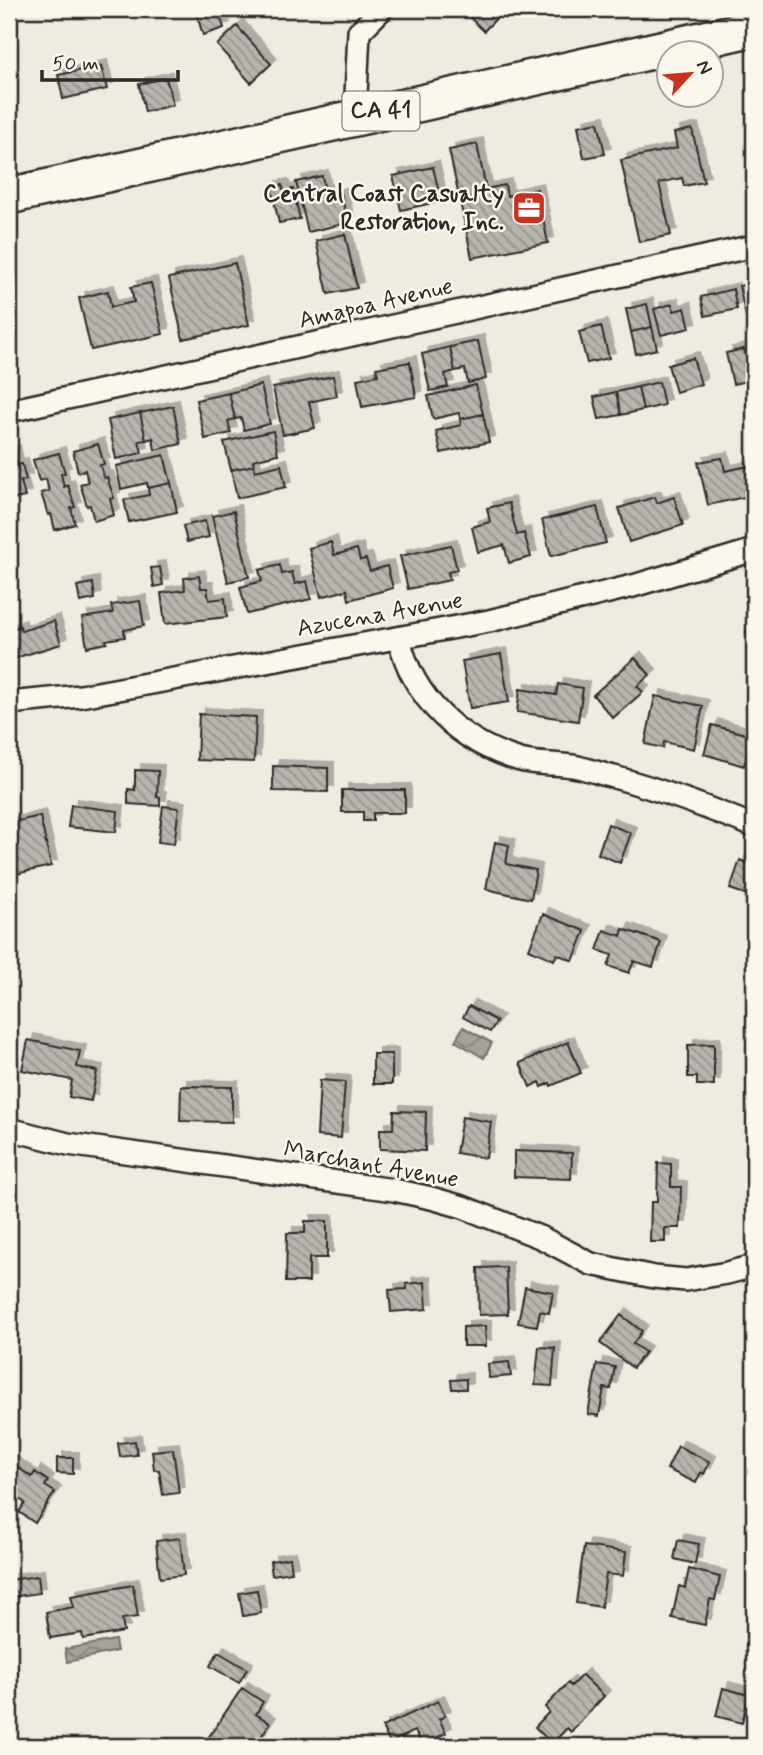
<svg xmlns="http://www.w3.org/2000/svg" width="763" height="1755" viewBox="0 0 763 1755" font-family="Mynerve,sans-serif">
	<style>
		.water { fill: url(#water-waves); stroke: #74726e; stroke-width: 2 }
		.building { fill: url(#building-back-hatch); stroke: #2b2b2b; stroke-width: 2; filter: url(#shadow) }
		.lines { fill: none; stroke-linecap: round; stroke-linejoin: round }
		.street-casing { stroke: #2b2b2b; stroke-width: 26 }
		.primary-casing { stroke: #2b2b2b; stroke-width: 40 }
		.street { stroke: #fbf7ec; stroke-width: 21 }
		.primary { stroke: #fbf7ec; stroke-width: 35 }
		.labels { text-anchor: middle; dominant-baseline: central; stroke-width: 5; stroke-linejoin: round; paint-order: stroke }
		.shield { fill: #fbf7ec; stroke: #696865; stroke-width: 2 }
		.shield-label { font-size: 23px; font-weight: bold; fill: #2b2b2b }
		.poi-label { font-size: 24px; font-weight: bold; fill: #2b2b2b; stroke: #fbf7ec; text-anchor: end }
		.street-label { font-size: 24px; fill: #2b2b2b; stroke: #fbf7ec }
	</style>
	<defs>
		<pattern id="water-waves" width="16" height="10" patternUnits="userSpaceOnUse" patternTransform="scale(1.75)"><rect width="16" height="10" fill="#a4a29a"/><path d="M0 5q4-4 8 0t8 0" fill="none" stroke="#86847e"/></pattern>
		<pattern id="building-back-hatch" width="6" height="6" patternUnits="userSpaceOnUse" patternTransform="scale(1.75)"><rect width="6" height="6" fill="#b8b5ae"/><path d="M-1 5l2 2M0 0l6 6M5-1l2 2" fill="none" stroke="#96938e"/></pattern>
		<filter id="shadow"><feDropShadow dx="6" dy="-6" stdDeviation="0" flood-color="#0004"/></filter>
	</defs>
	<rect width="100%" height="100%" fill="#eeebe0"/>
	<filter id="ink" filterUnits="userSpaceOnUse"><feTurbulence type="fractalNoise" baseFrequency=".0143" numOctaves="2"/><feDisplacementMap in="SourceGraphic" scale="14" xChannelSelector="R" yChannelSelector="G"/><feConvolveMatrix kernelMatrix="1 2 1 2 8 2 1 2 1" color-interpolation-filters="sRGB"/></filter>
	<g filter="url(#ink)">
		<path class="water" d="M463,1027L492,1043L484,1058L455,1041Z
			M115,1640L117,1651L67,1662L65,1649Z"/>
		<path class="building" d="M195,9H218L224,28L203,35Z
			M461,9H505L484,31Z
			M237,26L271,64L251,83L217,45Z
			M101,66L107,89L63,99L58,75Z
			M166,78L173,105L145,112L139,84Z
			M598,122L605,154L584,158L578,126Z
			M692,129L704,182L684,186L682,178L659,183L671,235L639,242L621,160L677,148L674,133Z
			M477,144L486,189L505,185L507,196L537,189L548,243L472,258L449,150Z
			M433,167L441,201L401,210L393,176Z
			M322,176L326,197L341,194L348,223L308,232L296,182Z
			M282,185L284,191L293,189L300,219L279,223L271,187Z
			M345,234L357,288L328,294L316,241Z
			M235,263L249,325L183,339L169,278Z
			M151,283L163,334L91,350L79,298L108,291L111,307L134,302L131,287Z
			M754,283V317V315L746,317L739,286Z
			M733,289L737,309L705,316L701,297Z
			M647,304L652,327L631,332L626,309Z
			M672,304L674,311L685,308L690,328L661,335L654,309Z
			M601,326L609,358L587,363L579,332Z
			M652,327L657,349L636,354L631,332Z
			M478,341L486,379L468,383L465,369L455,371L450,347Z
			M450,347L455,371L445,374L448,387L430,391L422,354Z
			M744,349L752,380L733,384L726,353Z
			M693,358L701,384L676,392L668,365Z
			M410,362L416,397L362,407L357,379L378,375L376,368Z
			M333,376L337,396L309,402L315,428L283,435L273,388Z
			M659,382L664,405L643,410L638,387Z
			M261,385L270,424L244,430L241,418L235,419L229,393Z
			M476,385L483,414L460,419L459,413L433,419L428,396Z
			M638,387L643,410L621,415L616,392Z
			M616,392L621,415L599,419L594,397Z
			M229,393L235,419L228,421L231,433L205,439L196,400Z
			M173,406L181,444L155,450L153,438L146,440L140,413Z
			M140,413L146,440L139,441L142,453L116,459L108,420Z
			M483,414L489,442L441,453L436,431L461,425L460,419Z
			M273,431L278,454L253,460L254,465L231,470L224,442Z
			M98,444L104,464L100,465L104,478L107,477L114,498L110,499L114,515L94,521L90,505L87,506L80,484L88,482L85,470L78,472L73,451Z
			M14,451L17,465L22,464L26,480L21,481L25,497L10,500L9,452Z
			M59,453L65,473L61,474L64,487L68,485L75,507L71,508L75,524L55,530L51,514L48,515L41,493L49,491L46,479L39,481L33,460Z
			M164,455L171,483L148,488L147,483L121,489L116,466Z
			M722,458L725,471L749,466L754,495L708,505L698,462Z
			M254,465L255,471L281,465L286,487L237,498L231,470Z
			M171,483L177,512L129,522L124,500L149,495L148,488Z
			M655,497L657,503L674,497L683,525L629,542L619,508Z
			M509,503L517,535L524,533L531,557L509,563L504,545L478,552L472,527L490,522L487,508Z
			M597,507L606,543L551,556L542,520Z
			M234,511L249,577L228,582L212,516Z
			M205,521L209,537L187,542L183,526Z
			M331,542L334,555L357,549L360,560L366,559L370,571L387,566L393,588L349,600L347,590L321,597L309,548Z
			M451,545L457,570L448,572L450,580L408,589L400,556Z
			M280,565L282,574L292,572L295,584L307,581L311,599L247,614L240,587L262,581L259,570Z
			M160,567L163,585L154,587L151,568Z
			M199,576L201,588H207L209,600L225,598L227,617L165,624L161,593L185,590L184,578Z
			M93,583L95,599L80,602L77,586Z
			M140,601L144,626L124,630L125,637L106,640L107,643L87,647L82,618L113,613L111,605Z
			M754,602V635L746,633Z
			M54,621L61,644L9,660V630L20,626L21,631Z
			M501,654L509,702L470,708L462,661Z
			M635,658L650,675L637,686L643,692L613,718L593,695Z
			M558,684L583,688L578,721L517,712L520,689L556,695Z
			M655,696L703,706L694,749L664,742L663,748L645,744Z
			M199,714L256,717L254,762L197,760Z
			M712,725L753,736L744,766L704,754Z
			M273,766L328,768V792L273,791Z
			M135,770L158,771L157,797H160V806L128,804V789L135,790Z
			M342,790H405V813H373V821H363V812H342Z
			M71,805L118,811L116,832L68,827Z
			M163,806L179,808L174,844L158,842Z
			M40,816L51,866L16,874L9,840V823Z
			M608,824L631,833L620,863L598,854Z
			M495,842L509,845L506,864L536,870L531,899L486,889Z
			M740,860L754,866V897L730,889Z
			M543,914L585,931L573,961L557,954L554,960L529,949Z
			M623,929L661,942L653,967L634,961L629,973L608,966L612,955L597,950L604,930L621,936Z
			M469,1006L497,1021L490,1032L463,1017Z
			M28,1040L80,1051L77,1067L97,1071L91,1101L69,1097L72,1080L22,1070Z
			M568,1042L581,1073L551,1086L550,1083L542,1087L540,1082L530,1087L520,1063Z
			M714,1044V1085H697V1077H688V1045Z
			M373,1054H392V1084H373Z
			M320,1080L345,1082L341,1138L317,1136Z
			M181,1086L232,1087V1122L180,1121Z
			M394,1111L426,1112L425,1151L380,1149V1129H393Z
			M462,1117L491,1122L486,1158L456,1153Z
			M514,1151L572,1153L571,1179L514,1177Z
			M658,1163L671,1164V1187H681L680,1228H665V1242H650L651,1202H657Z
			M305,1221H327V1258H309V1282H286L287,1233H305Z
			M506,1267L508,1314L479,1315L478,1268Z
			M425,1282L427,1309L391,1312L389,1290L407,1289L406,1284Z
			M525,1287L553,1292L549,1313L540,1311L537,1326L518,1323Z
			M621,1315L642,1331L633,1344L645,1352L633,1368L600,1343Z
			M485,1326L486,1346H463V1327Z
			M539,1347L555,1348L552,1386L535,1385Z
			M509,1362L511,1376L489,1378L488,1364Z
			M597,1364L615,1367L611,1389L604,1388L599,1416L588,1414Z
			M466,1379V1389H452L451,1380Z
			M135,1441L137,1455L120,1457L118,1443Z
			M678,1446L710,1462L704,1474L701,1472L696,1483L667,1469Z
			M173,1449L179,1493L163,1495L159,1470H154L152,1451Z
			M57,1458H73V1474L57,1473Z
			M10,1462L32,1477L35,1472L48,1481L45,1486L55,1492L35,1523L19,1512L25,1503L11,1493L9,1497Z
			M180,1538L184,1575L160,1578L156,1541Z
			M678,1540L699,1544L695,1564L674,1559Z
			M584,1546L626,1552L623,1576L606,1574L601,1607L576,1603Z
			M290,1558L292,1572L272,1575L270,1561Z
			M689,1569L720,1577L715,1600L710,1599L705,1625L672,1618L679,1586L685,1588Z
			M38,1576L40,1593L9,1597L12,1621H9V1580Z
			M133,1585L138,1617L122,1619L124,1632L83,1639L82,1633L50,1638L46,1612L74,1607L71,1596Z
			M257,1590L261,1613L243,1616L239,1593Z
			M218,1652L247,1669L239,1683L210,1666Z
			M582,1675L604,1696L571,1732L567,1728L552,1744L535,1727L549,1712L545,1707L568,1683L571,1686Z
			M242,1688L263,1702L256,1714L270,1723L255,1746H214L206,1741Z
			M723,1688L749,1695L742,1723L716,1716Z
			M438,1701L445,1716L439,1719L446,1733L422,1745L415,1731L390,1743L382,1727Z"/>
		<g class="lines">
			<g class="street-casing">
				<path id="street" d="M357,117L356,95L359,32L382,9
					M9,411L754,246
					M399,638C413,700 460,742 520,760C538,765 559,763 578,767C590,770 602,774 614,777C662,790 708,808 754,826
					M9,703L81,696L489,621L633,586L754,550
					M9,1129L68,1144L394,1190L431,1198L463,1207L542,1238L591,1264L654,1277L686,1280L727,1273L754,1266"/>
			</g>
			<g class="primary-casing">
				<path id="primary" d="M9,196L754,28"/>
			</g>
			<use href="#street" class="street"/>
			<use href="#primary" class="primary"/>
		</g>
	</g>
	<defs>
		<g id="office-square" transform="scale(1.75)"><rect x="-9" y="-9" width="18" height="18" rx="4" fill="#c8321e" stroke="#fbf7ec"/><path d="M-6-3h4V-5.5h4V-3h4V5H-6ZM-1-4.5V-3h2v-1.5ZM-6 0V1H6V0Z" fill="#fff"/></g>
	</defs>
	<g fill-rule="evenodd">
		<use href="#office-square" x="529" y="208"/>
	</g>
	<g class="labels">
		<rect class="shield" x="342.5" y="91.5" width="77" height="39" rx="5"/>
		<g class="shield-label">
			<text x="381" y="111">CA 41</text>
		</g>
		<g class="poi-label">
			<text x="504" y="194">Central Coast Casualty<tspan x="504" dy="28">Restoration, Inc.</tspan></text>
		</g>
		<g class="street-label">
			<text transform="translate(376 304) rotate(-13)">Amapoa Avenue</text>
			<text transform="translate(380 615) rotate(-10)">Azucena Avenue</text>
			<text transform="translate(371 1165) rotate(10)">Marchant Avenue</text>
		</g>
	</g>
	<rect width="763" height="1755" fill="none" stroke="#fbf7ec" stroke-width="35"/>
	<rect x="18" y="18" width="728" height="1720" fill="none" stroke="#2b2b2b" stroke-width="2.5" filter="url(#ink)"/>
	<g transform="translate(690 74) rotate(64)"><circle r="33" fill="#fbf7ec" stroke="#a8a59f" stroke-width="2"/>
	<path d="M0-5L12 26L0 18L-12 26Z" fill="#c8321e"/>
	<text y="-10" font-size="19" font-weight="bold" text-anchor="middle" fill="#2b2b2b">N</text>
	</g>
	<path d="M42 70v10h136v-10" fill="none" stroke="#2b2b2b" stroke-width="3.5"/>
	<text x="52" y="70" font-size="21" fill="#2b2b2b" stroke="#fbf7ec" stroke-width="5" paint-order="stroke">50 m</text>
</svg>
